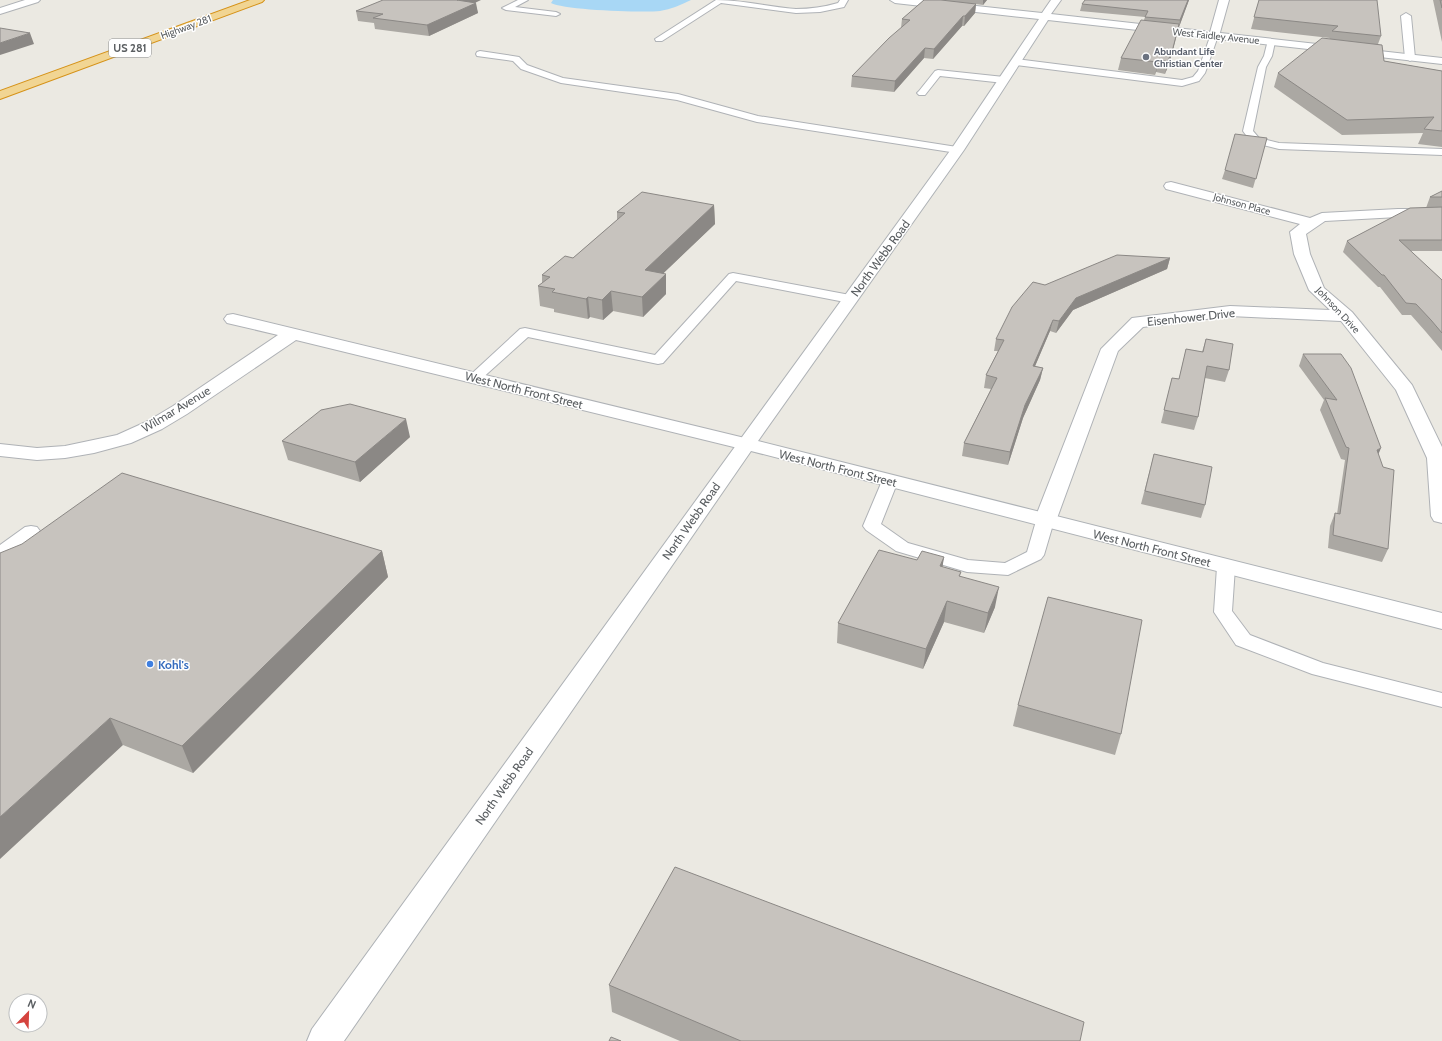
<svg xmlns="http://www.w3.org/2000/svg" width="1442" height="1041" viewBox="0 0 1442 1041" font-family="Cabin,sans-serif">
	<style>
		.water { fill: #a8d7f5 }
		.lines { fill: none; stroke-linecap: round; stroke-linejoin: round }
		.lane-casing { stroke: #afb2b6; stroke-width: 2 }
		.street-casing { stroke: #afb2b6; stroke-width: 2 }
		.secondary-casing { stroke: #aeb2b6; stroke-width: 2 }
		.highway-casing { stroke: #d59218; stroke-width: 2 }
		.lane { fill: #fff; fill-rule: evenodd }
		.street { fill: #fff; fill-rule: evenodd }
		.secondary { fill: #fff; fill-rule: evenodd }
		.highway { fill: #f1d593; fill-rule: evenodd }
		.wall { fill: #aba8a3 }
		.shaded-wall { fill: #8b8885 }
		.building { fill: #c7c3be; stroke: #8b8885 }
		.worship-dot { fill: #6b7280; stroke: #fff; stroke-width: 1.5 }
		.shop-dot { fill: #3f7fe0; stroke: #fff; stroke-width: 1.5 }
		.labels { text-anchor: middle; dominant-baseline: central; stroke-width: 3; stroke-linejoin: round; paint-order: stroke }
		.far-street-label { font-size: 10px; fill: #5a5e61; stroke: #fff }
		.far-worship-label { font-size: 10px; font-weight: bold; fill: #5b616d; stroke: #fff; text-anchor: start }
		.shield { fill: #fff; stroke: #8c8e90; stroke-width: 1 }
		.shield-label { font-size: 11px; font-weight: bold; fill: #5a5e61 }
		.street-label { font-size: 12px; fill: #5a5e61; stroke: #fff }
		.shop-label { font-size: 12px; font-weight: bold; fill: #366cbe; stroke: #fff; text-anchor: start }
	</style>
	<rect width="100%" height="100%" fill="#ebe9e2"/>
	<path class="water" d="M553,0H691C681,5 671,9 660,11C644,13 563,10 551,3Z"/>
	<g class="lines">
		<g class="lane-casing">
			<path id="lane" d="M518,0H528L515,7L556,12L560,14L556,16L506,10L502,8Z
				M716,0C743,0 769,7 796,9C810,9 824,7 838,3L840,0H848L844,7L820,12L796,13L721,3L662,41H656L655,39Z
				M1211,34H1214L1218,36L1205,73L1199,81L1182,86L1016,65L1012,62L1016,59L1182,80L1193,77L1198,71Z
				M1268,40H1274L1275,42L1272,56L1266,67L1253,131L1259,138L1279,143L1442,149V155L1279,149L1251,142L1243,131L1258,67L1264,56Z
				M480,51L519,57L527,65L563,78L678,94L758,116L957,147L962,150L957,153L757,122L677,100L561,83L521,69L513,61L477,56L476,54L477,52Z
				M938,70L1004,77L1008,80L1004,83L940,76L925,95H919L917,93L919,91L935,71Z
				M733,273L850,295L855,296L856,299L855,302L850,303L736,281L663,363L658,364L528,337L479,381L474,382L469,381L467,378L520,329L525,328L655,355L729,274Z
				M890,476L896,478L898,481L881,524L908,543L968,560L1005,563L1027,552L1036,521L1039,517L1045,516L1051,517L1054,521L1044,555L1041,559L1008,575L967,572L896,551L866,530L863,526L882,481L884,478Z
				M31,526L37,527L40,531L37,535L6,557L0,559V545L25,527Z
				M1226,561L1232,563L1235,567L1232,611L1250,635L1323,663L1442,693V707L1312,674L1236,645L1214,612L1217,567L1220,563Z"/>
		</g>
		<g class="street-casing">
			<path id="street" d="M25,0H40L38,2L0,14V8Z
				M1219,0H1229L1219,36L1214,39L1209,36Z
				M1406,13L1411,16L1415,58L1410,61L1405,58L1401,16Z
				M1171,182L1310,218L1322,213L1398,209H1442V217H1398L1325,221L1306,234L1310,254L1324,288L1352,312L1412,385L1442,447V523L1434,521L1431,516L1427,458L1396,390L1341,321L1230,316L1143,327L1118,351L1056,521L1053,526L1045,528L1037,526L1034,521L1101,349L1132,318L1230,306L1330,310L1309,290L1294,254L1290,232L1300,224L1166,189L1164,186L1166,183Z
				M233,314L753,440L756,444L753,448L746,450L296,340L187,414L162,429L131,443L94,453L65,458L37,460L0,456V444L37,448L65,446L117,435L148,421L173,406L278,335L227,323L224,319L227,315Z"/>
		</g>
		<g class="secondary-casing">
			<path id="secondary" d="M890,0H921L1042,13L1051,0H1061L1051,14L1442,58V64L1048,20L964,150L758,441L1442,613V629L751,451L344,1041H307L312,1029L952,148L1039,19L895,3Z"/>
		</g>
		<g class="highway-casing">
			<path id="highway" d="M250,0H264L262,2L0,99V91Z"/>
		</g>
		<use href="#lane" class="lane"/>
		<use href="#street" class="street"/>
		<use href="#secondary" class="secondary"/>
		<use href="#highway" class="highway"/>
	</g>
	<path class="wall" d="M924,0H987L983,5L976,4L975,13L964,26H962L933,59L924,58L894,92L851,87L852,76L901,28L902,19Z
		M1085,0H1189L1179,27L1170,61L1165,74L1156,72L1155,75L1118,70L1121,58L1144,20L1145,17L1080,11L1082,4Z
		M1259,0L1381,36L1378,44L1384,61L1442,71V147L1418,144L1423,133L1342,135L1274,87L1278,73L1329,39L1330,38L1251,29Z
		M1433,0H1442V42Z
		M475,3L478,13L429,36L375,29L374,23L358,21L356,11Z
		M1267,138L1253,188L1222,179L1225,170Z
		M1442,191V251H1410L1442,280V351L1426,332L1411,315H1402L1380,287H1378L1343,252L1347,241L1426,208L1430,197Z
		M714,205L715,224L663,273L666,294L643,317L613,311L603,320L590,317L588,319L554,312V309L540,306L538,286L542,283V275L573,258L617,220V212Z
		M1170,258L1167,269L1073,310L1056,333L1050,331L1035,366L1043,368L1040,380L1023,418L1008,465L962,456L964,443L991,389L984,388L986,375L998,351H994L996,339L1045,285Z
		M1206,339L1229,370L1225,382L1205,378L1198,417L1194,430L1161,423L1172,378L1179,379L1186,349L1202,352Z
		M1303,354L1378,454L1388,549L1382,562L1328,548L1330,526L1335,513L1337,514L1345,460L1341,459L1320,410L1324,400L1299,366Z
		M410,437L360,482L288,460L282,441Z
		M1154,454L1205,505L1201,518L1141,504Z
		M382,551L388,577L193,773L123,745L0,553Z
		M944,557L942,567L961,572L960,576L995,607L984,633L944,622L923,669L837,643L838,623L917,560Z
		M1018,705L1121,734L1115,755L1013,726Z
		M609,985L1080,1041H680L612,1012Z"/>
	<path class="shaded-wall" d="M458,0H481L458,11Z
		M983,0H987L983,5Z
		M1188,0H1189L1179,27L1180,20Z
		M476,3L478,13L429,36L427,25Z
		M976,4L975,13L964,26L965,16Z
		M963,16L962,26L933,59L934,49Z
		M1179,24L1170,61L1165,74L1168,61Z
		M30,33L34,44L0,55V43Z
		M925,48L924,58L894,92L895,81Z
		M1159,60L1156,72L1155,75L1158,62Z
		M714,205L715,224L646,290L645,270Z
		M1170,258L1167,269L1073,310L1056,333L1059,321L1076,298Z
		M666,274V294L643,317L642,297Z
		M611,291L613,311L603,320L602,300Z
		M588,297L590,317L588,319L586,299Z
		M1053,320L1050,331L1030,378L1033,366Z
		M1043,368L1040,380L1023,418L1008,465L1010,452L1025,405Z
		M406,419L410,437L360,482L355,462Z
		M1381,448L1376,460L1377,450Z
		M382,551L388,577L193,773L182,746Z
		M944,557L941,577L940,566Z
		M999,587L995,607L984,633L988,613Z
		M947,601L944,622L923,669L926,649Z
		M110,718L123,745L0,859V817Z"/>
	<path class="building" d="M383,0H458H457L476,3L427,25L373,18L383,14L356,11Z
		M924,0H941L976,4L965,16H963L934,49L925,48L895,81L852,76L889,38L910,20L902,19Z
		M1085,0H1188L1180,20L1145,17L1148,11L1082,4Z
		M1259,0H1377L1381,36L1332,31L1338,26L1254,17Z
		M1440,0H1442V8Z
		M1141,20L1179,24L1173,48L1168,61L1159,60L1158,62L1121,58Z
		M0,28L30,33L0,43Z
		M1322,38L1382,45L1384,61L1442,71V131L1424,129L1434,117L1347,120L1278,73Z
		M1235,134L1267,138L1256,179L1225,170Z
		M1442,191V197H1430Z
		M642,192L714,205L645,270L666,274L642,297L611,291L602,300L588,297L586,299L552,292L555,289L538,286L550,277L542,275L565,256L573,258L625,213L617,212Z
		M1442,207V240H1399L1442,280V333L1431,320L1416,304L1406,303L1384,275H1382L1347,241L1410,208Z
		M1117,255L1170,258L1076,298L1059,321L1053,320L1033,366L1043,368L1025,405L1010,452L964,443L997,378L986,375L1004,340L996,339L1012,307L1033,282L1045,285Z
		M1206,339L1233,344L1229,370L1207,366L1198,417L1164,410L1172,378L1179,379L1186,349L1203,352Z
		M1303,354H1341L1351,368L1381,448L1377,450L1383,467L1394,470L1388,549L1333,535L1335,513L1340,514L1349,448L1346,447L1325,398L1337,400Z
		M350,404L406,419L355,462L282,441L321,410Z
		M1154,454L1212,467L1205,505L1145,491Z
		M122,473L382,551L182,746L110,718L0,817V553L22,544Z
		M879,550L917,560L922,551L944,557L940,566L961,572L959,576L999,587L988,613L947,601L926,649L838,623Z
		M1048,597L1142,620L1121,734L1018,705Z
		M675,867L1084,1022L1080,1041H741L609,985Z
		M611,1037L621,1041H609Z"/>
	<circle class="worship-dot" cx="1146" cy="57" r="4"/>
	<circle class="shop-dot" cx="150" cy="664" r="4"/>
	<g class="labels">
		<g class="far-street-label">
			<text transform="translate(186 27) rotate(-20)">Highway 281</text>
			<text transform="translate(1216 36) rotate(6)">West Faidley Avenue</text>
			<text transform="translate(1242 204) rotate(15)">Johnson Place</text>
			<text transform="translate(1338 310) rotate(47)">Johnson Drive</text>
		</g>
		<g class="far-worship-label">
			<text x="1154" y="51">Abundant Life<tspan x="1154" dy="12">Christian Center</tspan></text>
		</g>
		<rect class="shield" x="109" y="39" width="42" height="18" rx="3"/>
		<g class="shield-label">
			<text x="130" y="48">US 281</text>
		</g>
		<g class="street-label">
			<text transform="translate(880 258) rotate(-54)">North Webb Road</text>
			<text transform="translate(1191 317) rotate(-6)">Eisenhower Drive</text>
			<text transform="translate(524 390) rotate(14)">West North Front Street</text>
			<text transform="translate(176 409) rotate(-31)">Wilmar Avenue</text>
			<text transform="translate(838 468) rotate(14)">West North Front Street</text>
			<text transform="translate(691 521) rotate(-55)">North Webb Road</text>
			<text transform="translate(1152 548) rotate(14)">West North Front Street</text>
			<text transform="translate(504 786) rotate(-55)">North Webb Road</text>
		</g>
		<g class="shop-label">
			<text x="158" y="664">Kohl's</text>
		</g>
	</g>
	<g transform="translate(28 1013) rotate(23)"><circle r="19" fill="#ffffff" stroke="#bdbfc0"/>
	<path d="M0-3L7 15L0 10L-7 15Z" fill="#d5433e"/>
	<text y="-6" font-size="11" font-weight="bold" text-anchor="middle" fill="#5a5e61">N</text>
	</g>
</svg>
